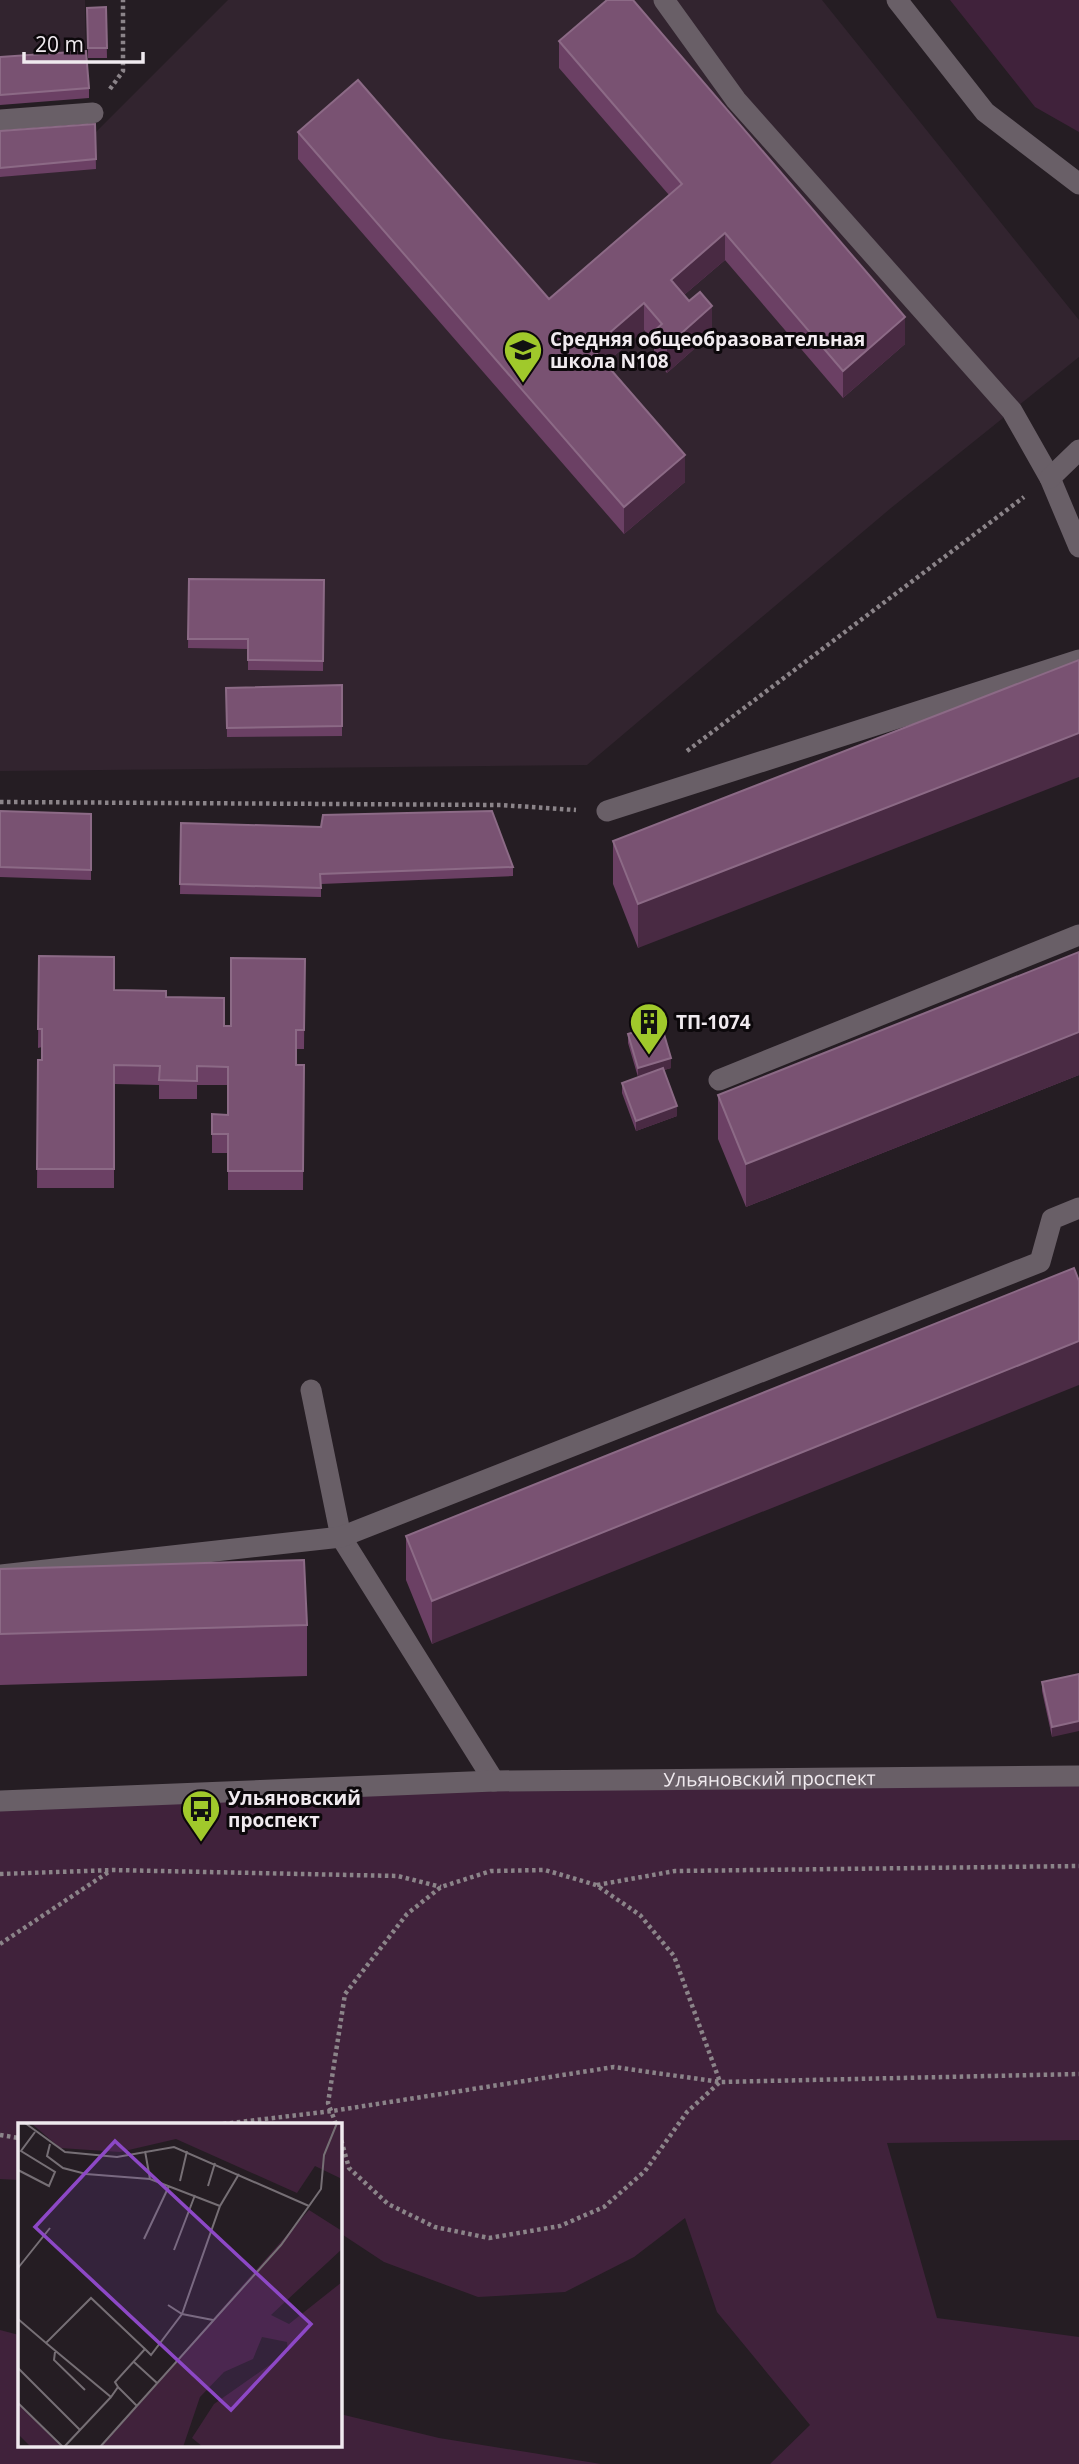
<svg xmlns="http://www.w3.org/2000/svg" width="1079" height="2464" viewBox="0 0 1079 2464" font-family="'Open Sans',sans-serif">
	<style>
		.built { fill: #32242f }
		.green { fill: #40223b }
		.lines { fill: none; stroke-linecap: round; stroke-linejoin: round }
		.path { stroke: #8b8489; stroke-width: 4.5; stroke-dasharray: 3.5 3.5; stroke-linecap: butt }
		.minor { stroke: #695f67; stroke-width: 21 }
		.wall { fill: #6b4064 }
		.shaded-wall { fill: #492a43 }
		.building { fill: #795272; stroke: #8c6a86; stroke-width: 2 }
		.labels { text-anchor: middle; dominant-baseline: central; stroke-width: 6; stroke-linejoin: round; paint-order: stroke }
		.poi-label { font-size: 19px; font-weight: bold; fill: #f0eaef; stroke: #0c080b; text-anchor: start }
		.street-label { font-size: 19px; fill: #f0eaef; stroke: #0c080b }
		.inset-road { fill: none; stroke: #766f75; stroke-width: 2 }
		.view { fill: #8d48c6; fill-opacity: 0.15; stroke: #8d48c6; stroke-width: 3.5 }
		.inset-edge { fill: none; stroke: #f0eaef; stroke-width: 3.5 }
	</style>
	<rect width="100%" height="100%" fill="#251d23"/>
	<path class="built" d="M0,0H85L86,61L0,67Z
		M228,0H822L1079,320V357L891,508L587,765L0,771V177L95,168V133Z"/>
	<path class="green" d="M950,0H1079V132L1035,107Z
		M1079,1776V2140L887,2143L937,2318L1079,2337V2464H770L810,2425L717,2312L685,2218L634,2257L565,2292L478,2297L384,2262L340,2233V2124H19V2180L0,2179V1801Z
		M0,2330L19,2335V2445H340V2414L439,2438L601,2464H0Z"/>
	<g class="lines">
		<path class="path" d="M110,89L123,71V0
			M687,751L1024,497
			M0,802L501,805L576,810
			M0,1874L112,1870L398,1876L441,1887
			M597,1885L675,1871L1079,1866
			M0,1944L110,1871
			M223,2124L332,2111L614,2067L720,2082L1079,2074
			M336,2124L328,2103L345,1994L407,1914L441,1887L491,1871L545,1870L596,1885L640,1915L674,1956L720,2082L687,2112L645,2171L604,2207L560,2226L489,2238L435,2227L388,2204L349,2168L340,2136
			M0,2135L19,2138"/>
		<g class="minor">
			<path d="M664,0L736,100L1012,411L1050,478L1079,547"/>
			<path d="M897,0L985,112L1079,184"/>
			<path d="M0,120L93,113"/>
			<path d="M1050,478L1079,450"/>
			<path d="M607,811L1079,660"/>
			<path d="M719,1080L1079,935"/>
			<path d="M311,1390L341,1537L494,1781"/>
			<path d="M0,1575L341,1537L1040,1262L1052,1219L1079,1208"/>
			<path id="s1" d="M0,1801L494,1781L1079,1776"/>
		</g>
	</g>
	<path class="wall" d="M106,7L107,58H88L87,8Z
		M559,41L905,344L843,398L725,260L684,295L712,333L667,373L654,358V341L644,330L606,363L685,482L624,534L298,159V132L549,299L669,195L559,68Z
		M0,57L89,88V98L0,105Z
		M95,124L96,169L0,177V131Z
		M189,579L324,580L323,671L248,670V649L188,648Z
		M1079,660L638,948L613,884V841Z
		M342,685V736L227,737L226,688Z
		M0,811L91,814V880L0,877Z
		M181,823L513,867V876L321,884V897L180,894Z
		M1079,952V1075L746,1207L718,1139V1095Z
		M39,956L114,990L166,997L224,1026H231L305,959L304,1049H296V1065H304L303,1190H228V1153H212V1134L228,1115V1085H197V1099H159V1085L114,1084V1188H37L38,1060H42V1047L38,1048Z
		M628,1034L671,1068L664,1070L677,1116L636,1131L622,1093V1083L638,1077L628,1043Z
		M1079,1281L432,1644L406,1580V1536Z
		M0,1569L307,1625V1676L0,1685Z
		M1079,1674L1052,1737L1042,1691V1682Z"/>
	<path class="shaded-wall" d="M725,233V260L671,306V280Z
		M644,303V330L592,375V348Z
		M712,306V333L667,373V346Z
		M905,317V344L843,398V371Z
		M685,455V482L624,534V507Z
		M1079,733V777L638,948V904Z
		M1079,1032V1075L746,1207V1164Z
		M671,1058V1068L638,1078V1068Z
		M677,1106V1116L636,1131V1121Z
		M1079,1341V1385L432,1644V1601Z
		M1079,1721V1731L1052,1737V1727Z"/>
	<path class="building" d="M607,0H633L905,317L843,371L725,233L671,280L689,301L700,292L712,306L667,346L654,331L662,324L644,303L592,348L685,455L624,507L298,132L358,80L549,299L682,184L559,41Z
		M106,7L107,48H88L87,8Z
		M86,51L89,88L0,95V57Z
		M95,124L96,159L0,168V131Z
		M189,579L324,580L323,661L248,660V639H188Z
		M1079,660V733L638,904L613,841Z
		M342,685V726L227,728L226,688Z
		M0,811L91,814V870L0,867Z
		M492,811L513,867L320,874L321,888L180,884L181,823L321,827L323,815Z
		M1079,952V1032L746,1164L718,1095Z
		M39,956L114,957V990L166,991V997L224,998V1026H231V958L305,959L304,1030H296V1065H304L303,1171H228V1134H212V1114L228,1115V1067L197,1066V1081L159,1080L160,1066L114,1065V1169H37L38,1060H42V1029H38Z
		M661,1024L671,1058L638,1068L628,1034Z
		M663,1068L677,1106L636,1121L622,1083Z
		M1074,1268L1079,1281V1341L432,1601L406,1536Z
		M304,1560L307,1625L0,1634V1569Z
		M1079,1674V1721L1052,1727L1042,1682Z"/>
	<defs>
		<g id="school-pin" transform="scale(2.0125)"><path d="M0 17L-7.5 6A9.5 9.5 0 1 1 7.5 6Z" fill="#a0c92b" stroke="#0c080b"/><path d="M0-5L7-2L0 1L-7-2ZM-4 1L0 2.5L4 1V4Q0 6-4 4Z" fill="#111"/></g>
		<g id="building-pin" transform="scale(2.0125)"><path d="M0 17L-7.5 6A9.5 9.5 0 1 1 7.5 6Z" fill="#a0c92b" stroke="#0c080b"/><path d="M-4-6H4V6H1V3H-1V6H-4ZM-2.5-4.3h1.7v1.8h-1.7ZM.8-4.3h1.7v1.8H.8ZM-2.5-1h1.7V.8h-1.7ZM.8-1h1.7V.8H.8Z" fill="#111"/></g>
		<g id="bus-pin" transform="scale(2.0125)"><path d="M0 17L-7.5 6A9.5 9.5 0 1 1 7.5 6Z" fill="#a0c92b" stroke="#0c080b"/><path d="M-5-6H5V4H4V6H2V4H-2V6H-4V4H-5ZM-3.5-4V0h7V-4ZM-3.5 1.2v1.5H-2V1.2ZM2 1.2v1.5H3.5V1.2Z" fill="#111"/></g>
	</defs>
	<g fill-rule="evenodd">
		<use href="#school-pin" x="523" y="350"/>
		<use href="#building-pin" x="649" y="1022"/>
		<use href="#bus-pin" x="201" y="1809"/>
	</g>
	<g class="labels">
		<g class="poi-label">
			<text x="550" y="339">Средняя общеобразовательная<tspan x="550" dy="22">школа N108</tspan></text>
			<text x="676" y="1022">ТП-1074</text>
			<text x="228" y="1798">Ульяновский<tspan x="228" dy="22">проспект</tspan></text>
		</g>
		<g class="street-label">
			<text stroke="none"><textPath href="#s1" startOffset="770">Ульяновский проспект</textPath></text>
		</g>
	</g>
	<g transform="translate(18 2123)">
		<rect width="324" height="324" fill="#251d23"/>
		<path d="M13,0H324V56L297,43L279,70L158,16L102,29L42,25ZM291,87L324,108V126L253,192L271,201L324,159V324H185L174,315L196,281L270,229L269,219L244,214L235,236L206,249L182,274L165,324H82ZM0,280L45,324H13L0,311Z" fill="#40223b"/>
		<path class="inset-road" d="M7,0L47,29L99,34L156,24L291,83M32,21L29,33L45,45L68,51L132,56L202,83M127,28L132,56M0,47L31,63L37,49L3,28L17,9M162,58L169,28M190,63L197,40M291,83L303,66L306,32L319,0M126,116L151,63M156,127L177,72M0,145L32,105M150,182L164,191L195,197M0,196L28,220L73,175L128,227M28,220L93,274L100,264L119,283M37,229L36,237L67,267M116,239L139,260M0,245L62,307M100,264L97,259L127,226L133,232L164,191L202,83L221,51M0,280L45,324M46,324L93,274M82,324L263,122L291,83"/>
		<path class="view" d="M97,18L293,201L213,287L17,104Z"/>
		<rect width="324" height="324" class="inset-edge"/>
	</g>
	<path d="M24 52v10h119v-10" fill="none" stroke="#f0eaef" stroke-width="3.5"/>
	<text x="35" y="52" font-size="21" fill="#f0eaef" stroke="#0c080b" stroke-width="5" paint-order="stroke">20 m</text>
</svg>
